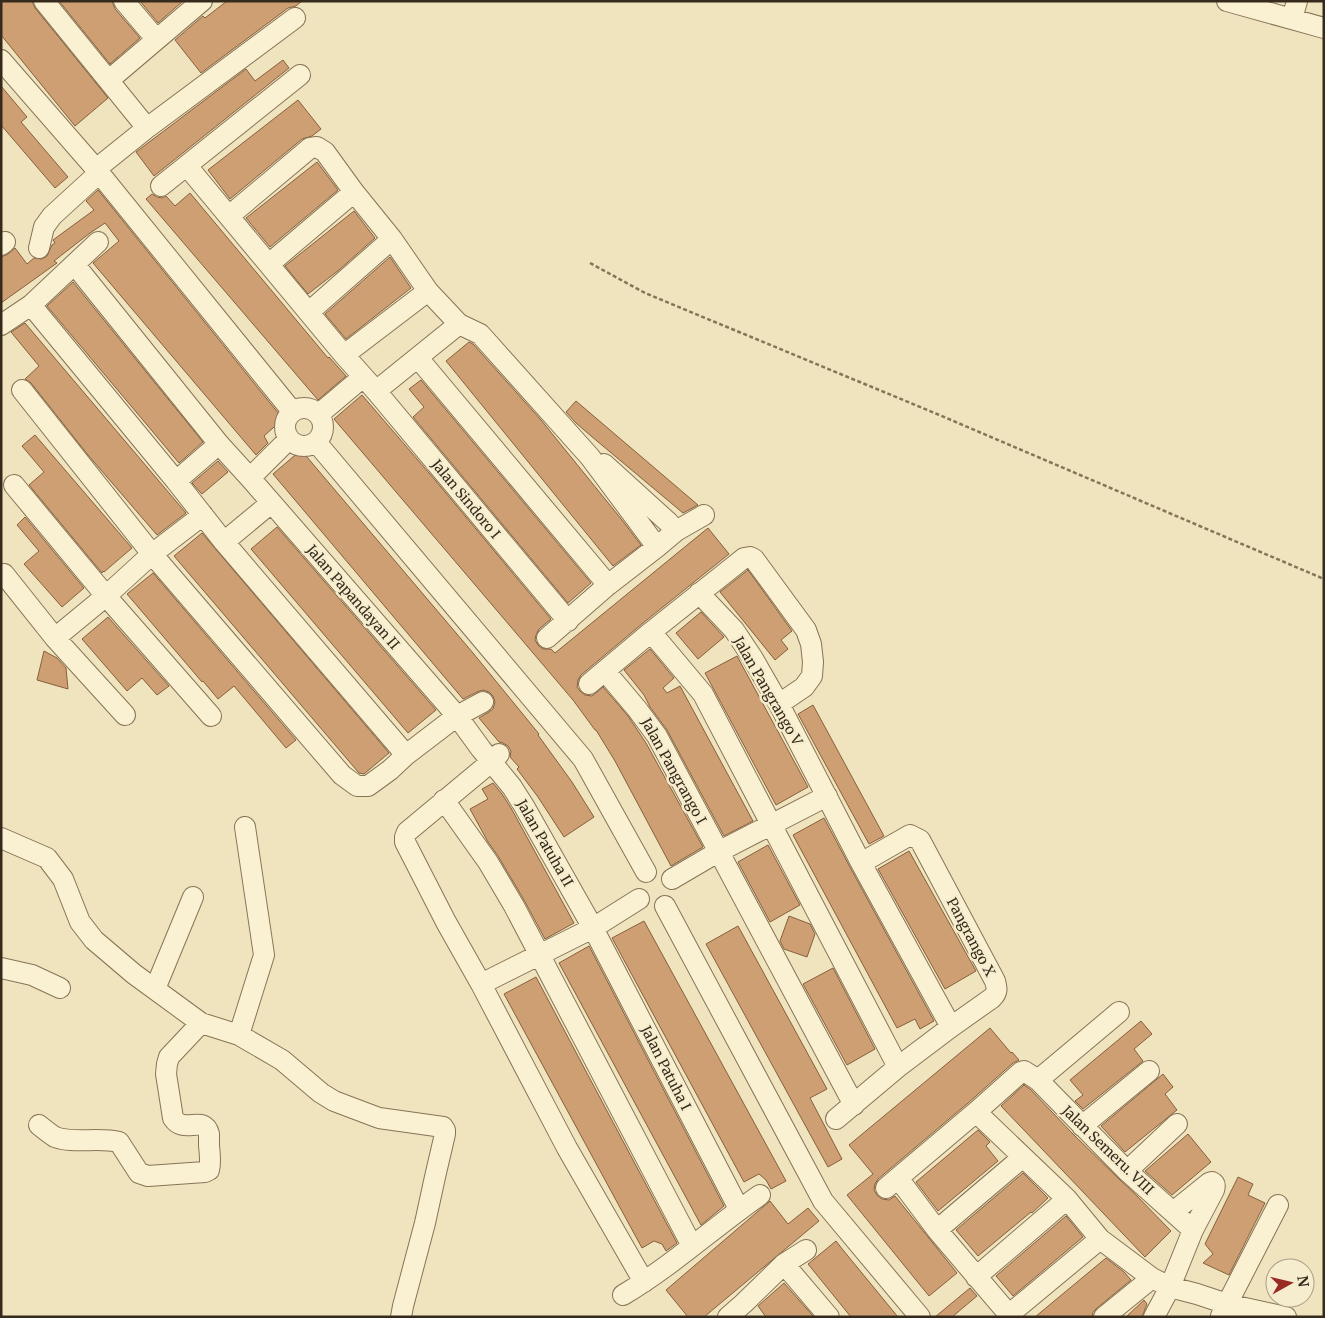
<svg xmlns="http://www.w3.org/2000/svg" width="1325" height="1318" viewBox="0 0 1325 1318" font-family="Merriweather,serif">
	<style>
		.building { fill: #ce9f73; stroke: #875f3c }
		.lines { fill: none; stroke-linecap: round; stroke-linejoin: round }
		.minor-casing { stroke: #877457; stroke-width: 22 }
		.path { stroke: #877457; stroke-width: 2.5; stroke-dasharray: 4 2.5; stroke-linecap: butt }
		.minor { stroke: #faf0d2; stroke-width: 20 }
		.labels { text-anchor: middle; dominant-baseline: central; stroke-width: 5; stroke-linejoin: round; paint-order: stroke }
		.street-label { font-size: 14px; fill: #362a1c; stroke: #f6edce }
	</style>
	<rect width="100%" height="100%" fill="#efe4be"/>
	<path class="building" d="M1,1H32L35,8L108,98L75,126L1,35Z
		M59,1H112L115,9L140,38L110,64Z
		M140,1H183L158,23Z
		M227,1H302L296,6L288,8L201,73L175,40L203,16L205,18Z
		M283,60L289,68L154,176L136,152L246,69L255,81Z
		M1,86L27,117L21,122L68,177L55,188L1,125Z
		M298,100L321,129L312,136L302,139L230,199L208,170Z
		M317,162L338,190L270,247L246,218Z
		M98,190L283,419L264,436L268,443L256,455L93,263L119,241L105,223L90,233L54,261L57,263L1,303V257L8,254L15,248L27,264L34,258L42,259L47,256L52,245L55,243L53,240L94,210L86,201Z
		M190,193L328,358L329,357L346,376L318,400L146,199L152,194L157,197L162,198L166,196L175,206Z
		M354,211L375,238L339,270L308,294L285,266Z
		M390,257L411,288L346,339L325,314Z
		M73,282L203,442L179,463L47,306Z
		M25,323L186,513L157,535L88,455L31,383L25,379L39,366L11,332Z
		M469,342L473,344L541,420L622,520L641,545L613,566L446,361Z
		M421,380L591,583L568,603L413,417L424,407L409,389Z
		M362,395L435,480L551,619L539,629L536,635L535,640L538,645L543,649H551L555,653L708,528L729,554L643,623L581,675L578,680L577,687L580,691L585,695L592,696L603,687L628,716L646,743L703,847L671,866L615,761L596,730H595L573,700L334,419Z
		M576,401L698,505L683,513L591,436L576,423L566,412Z
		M35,435L132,548L104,572L103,571L102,573L29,485L44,472L22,446Z
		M301,450L473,653L539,734L538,735L572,782L594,817L564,837L538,797L517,769L519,767L510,757L511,751L508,746L503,743L499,742L479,718L489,712L493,709L495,702L493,696L489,692L483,690L477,692L463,699L273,474Z
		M218,461L228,472L202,494L192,483Z
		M25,517L84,588L62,607L24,564L39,551L17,525Z
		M277,527L436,710L408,733L251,549Z
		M202,533L389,753L364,774L359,773L174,556Z
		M748,570L792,631L781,640L788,649L775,660L720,592Z
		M153,573L296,740L286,748L234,686L218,699L203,681L202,682L127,594Z
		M701,612L724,637L698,659L676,633Z
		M108,617L169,686L157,695L142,678L127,691L82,639Z
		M650,649L674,678L663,688L667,693L680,686L753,821L724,836L667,730L650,707L644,695L624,670Z
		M44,651L57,658L66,668L68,689L37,680Z
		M737,656L808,787L776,805L705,673Z
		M813,705L884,836L869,844L798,714Z
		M493,783L502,794L511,808L574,923L545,939L524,900L498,856L488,842L470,809L488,799L482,789Z
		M824,818L851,869L934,1021L920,1029L915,1019L897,1028L793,835Z
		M768,845L800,905L770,922L738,862Z
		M909,851L976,971L945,989L878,869Z
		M789,916L810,924L815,934L807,957L784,949L780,941Z
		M644,921L786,1181L771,1189L766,1180L759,1174L744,1182L612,938Z
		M738,926L827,1089L810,1098L842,1159L828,1167L706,944Z
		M589,946L724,1206L701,1225L559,963Z
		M833,968L875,1049L847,1065L803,984Z
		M536,977L677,1243L666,1251L662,1244L654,1241L642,1248L504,994Z
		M1141,1021L1152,1034L1134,1049L1143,1061L1083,1109L1075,1101L1083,1095L1070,1080Z
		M990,1028L1011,1053L1012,1052L1019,1060L1013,1063L968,1103L878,1179L875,1184L874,1190L877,1195L882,1199L889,1200L895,1196L957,1273L929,1296L847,1195L873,1174L849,1145Z
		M1163,1074L1173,1087L1165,1094L1177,1110L1125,1152L1101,1126Z
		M1024,1085L1030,1089L1073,1134L1119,1179L1135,1194L1171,1231L1145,1257L1001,1106Z
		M978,1130L990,1142L986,1146L998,1161L938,1211L916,1182Z
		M1188,1134L1211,1162L1172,1195L1145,1171Z
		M1023,1173L1048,1198L1032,1213L1031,1212L978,1256L956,1230Z
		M1238,1177L1253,1184L1248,1195L1265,1203L1229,1275L1203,1263L1213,1254L1205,1244Z
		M770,1201L788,1224L808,1208L819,1221L704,1317H688L666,1290Z
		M1066,1216L1083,1237L1013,1296L996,1276Z
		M836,1241L843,1250L898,1317H851L808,1264Z
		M1106,1258L1124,1272L1131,1280L1097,1308L1093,1312L1092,1317H1035Z
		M784,1283L813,1316V1317H766L758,1306Z
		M970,1288L977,1296L952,1317H935Z
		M1144,1300L1147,1304L1142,1317H1126Z"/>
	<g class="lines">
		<g class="minor-casing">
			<path id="minor" d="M44,1L147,128
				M124,1L156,39
				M1227,1L1324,28
				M1292,19L1297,1
				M1,60L96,169L292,411
				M109,80L202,1
				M187,166L344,355L376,391L568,621
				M96,169L147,128L295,18
				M161,186L300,75
				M229,216L310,148L317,147L325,152L354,192L392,239L428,291L459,324L480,334L489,344L590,457L657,547
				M1,245L5,242
				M39,248L44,227L52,216L99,173
				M269,264L354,192
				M75,265L219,444L250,478L457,716L481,749L512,787L524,806L593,928L739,1209
				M31,305L176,481L224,542L406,755
				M309,312L392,239
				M1,325L31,305L98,242
				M344,355L428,291
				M418,358L608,585
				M22,390L152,554L342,775L357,786H368L390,770L406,755L457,716L483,702
				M376,391L459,324
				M285 427a19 19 0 1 1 38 0a19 19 0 1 1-38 0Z
				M319,414L363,377
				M316,442L583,759L646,872
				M604,464L668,522L676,531
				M250,478L289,439
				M176,481L219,444
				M14,485L106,596L211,716
				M224,542L271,503
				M4,574L55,638L125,715
				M699,593L734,630L752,657L779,704L861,863L951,1027
				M651,632L703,694L898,1067
				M55,638L106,596L152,554L203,515
				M547,638L608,585L657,547L676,531L704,515
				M605,671L637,709L657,736L854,1105
				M589,684L651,632L744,558L750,557L754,559L806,630L811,644L813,662L812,676L804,687L779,704
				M499,754L491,762L407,832L405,837V842L446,922L481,984L567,1148L644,1282
				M444,800L488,862L514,906L692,1246
				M1,838L47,858L63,879L80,922L94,940L134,974L201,1023L239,1035L282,1060L321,1093L334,1101L379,1118L443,1127L445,1130V1134L435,1177L425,1223L403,1306L401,1317
				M672,879L718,852L827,796
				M665,906L823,1201L920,1317
				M1,968L32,975L60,988
				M481,984L593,928L639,899
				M155,989L193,897
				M239,1035L264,955L245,827
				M1038,1080L1119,1012
				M976,1112L1067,1199L1100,1239L1152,1278L1170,1287L1197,1294L1227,1304L1286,1317
				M836,1119L898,1067L951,1027L992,998C998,992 997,988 995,981L920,840L910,835L861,863
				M39,1125C44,1129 50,1134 55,1137C74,1144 98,1137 119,1142L139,1173L148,1176L205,1172L209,1170C211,1162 210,1154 209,1146C209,1142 209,1137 209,1134C204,1114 184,1135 173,1118L166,1074L167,1064L169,1057L201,1023
				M1082,1126L1149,1071
				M1127,1171L1177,1124
				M898,1178L937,1230L1011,1317
				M886,1188L976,1112L1021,1072L1024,1071L1038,1080L1127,1171L1193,1230
				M937,1230L1023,1157
				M784,1264L829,1317
				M976,1277L1067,1199
				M623,1295C672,1266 714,1227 760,1195
				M1221,1316L1278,1205
				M728,1317L744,1303L784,1264L806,1250
				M1006,1317L1100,1239
				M1104,1317L1152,1278
				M1154,1317L1170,1287L1193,1230L1214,1190C1215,1186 1216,1184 1212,1182L1209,1183L1173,1212"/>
		</g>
		<path class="path" d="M590,263L645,293L937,414L1324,579"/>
		<use href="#minor" class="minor"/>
	</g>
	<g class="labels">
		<g class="street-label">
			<text transform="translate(466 499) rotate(50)">Jalan Sindoro I</text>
			<text transform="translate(353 597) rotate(49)">Jalan Papandayan II</text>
			<text transform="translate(768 691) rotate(60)">Jalan Pangrango V</text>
			<text transform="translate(674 771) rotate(61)">Jalan Pangrango I</text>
			<text transform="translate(545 843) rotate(60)">Jalan Patuha II</text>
			<text transform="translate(971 937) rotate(62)">Pangrango X</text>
			<text transform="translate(666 1068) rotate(63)">Jalan Patuha I</text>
			<text transform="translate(1108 1150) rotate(44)">Jalan Semeru. VIII</text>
		</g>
	</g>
	<rect width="1325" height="1318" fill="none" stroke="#362a1c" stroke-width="5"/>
	<g transform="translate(1290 1283) rotate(82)"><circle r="24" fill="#f6edce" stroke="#a99f87"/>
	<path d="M0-4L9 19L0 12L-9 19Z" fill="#982c25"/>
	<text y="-8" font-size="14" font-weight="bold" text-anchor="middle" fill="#362a1c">N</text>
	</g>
</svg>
